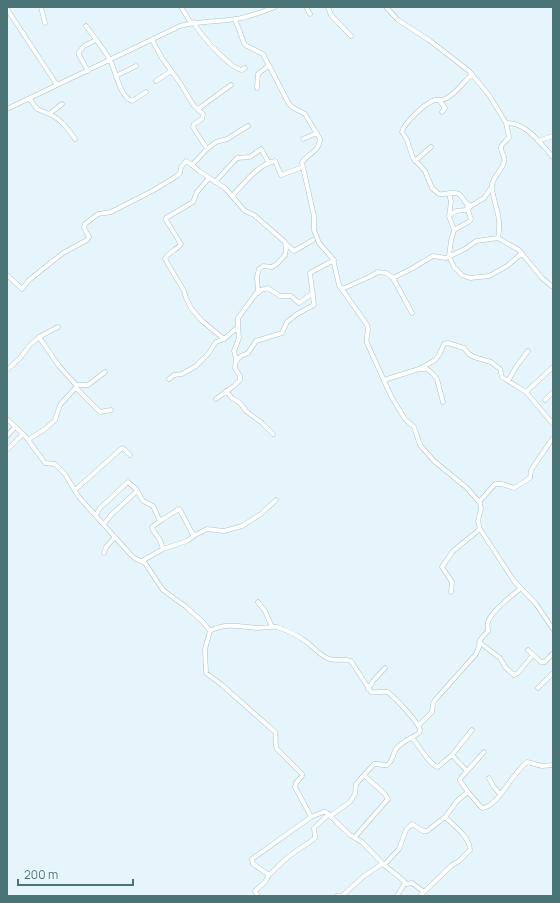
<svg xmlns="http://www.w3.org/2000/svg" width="560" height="903" viewBox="0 0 560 903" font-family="Manrope,sans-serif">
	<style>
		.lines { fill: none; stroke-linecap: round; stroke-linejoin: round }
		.minor-casing { stroke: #a4c3c7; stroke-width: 5 }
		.minor { stroke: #fff; stroke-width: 4 }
	</style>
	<rect width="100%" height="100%" fill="#e6f5fc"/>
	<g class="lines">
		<g class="minor-casing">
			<path id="minor" d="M41,7L45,23
				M181,7L191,23
				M306,7L310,14
				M328,7L331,15L351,36
				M386,7L398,20L429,40L469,71L489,95L506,123L509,137C507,141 502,143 501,147C500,152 506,156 504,162C502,171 490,179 492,189C495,208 502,217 498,238
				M7,9L57,85
				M235,19L244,43L247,46L263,54L289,104L292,107L305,114L320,139C319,153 307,153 302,163L314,216V230L319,243L333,259L339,285L367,325C370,331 365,336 367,343L392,398L405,419L414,427L420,445L434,461L467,488L480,503L481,509L478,521L480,529L514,581L536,604L553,629
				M194,22C198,33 231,69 242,70L245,68
				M86,26C94,37 103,48 110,60C116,71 119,96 132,101L146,92
				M152,40L162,58L180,83L194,106L203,114L202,119L194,124L193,127L207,149
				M88,71L79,55V52L84,46L96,40
				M472,74C464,82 457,92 447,98C443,101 440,99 435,100C426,102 404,123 402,132L407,140L413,158L425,171L432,188L439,194C445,195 453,191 459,194C464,198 464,204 471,206L484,198L491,188
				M116,76L136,66
				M156,81L171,71
				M257,88L258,74L268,66
				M30,99L37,109L49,114L62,104
				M440,101L445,108L442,112
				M7,109L180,26C198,21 217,22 236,19C250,17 262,12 275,7
				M198,109L231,85
				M49,114C61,119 68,129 75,139
				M506,123C527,123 540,143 553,157
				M303,139L317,133
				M538,141L553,136
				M415,161L431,147
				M192,165L207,149L216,142L227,139L248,126
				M209,178L197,192L193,202L166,218V220L181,244C177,250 168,252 165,259L184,291L186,298L191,308L202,321L224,339
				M215,182L237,158L250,157L261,149L269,163
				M449,193L451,202L449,216L454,230L451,241L449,256L454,267L462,275L470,278L489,276L507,266L522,253
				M232,196C245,183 257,165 275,161L281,175L303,167
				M450,215L456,211L465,210L469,208
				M454,230L470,221L471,219L467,208
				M285,243L294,251L313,240
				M7,275L22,289L29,280L63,253L87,240L89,237L84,228L85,224L98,214L111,212L154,190L177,176L180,173L181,167L186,161L192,165L199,171L225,188L245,211L254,215L285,242L286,249L285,255L277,264L272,267L263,266L259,269L257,277L258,291L238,318V327
				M393,278L411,269L433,256L446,258L465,249L476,241L498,238L519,250L542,278L553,287
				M342,289L369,277L378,272L386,273L393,278L412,313
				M258,293L261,290L268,288L280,296H291L299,303L313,293
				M39,337L59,366L77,386
				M236,361L241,356L248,353L256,341L282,333L287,322L297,314L314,305L310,273L334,260
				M553,367L526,392L553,424
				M421,368L435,360L439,355L444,344L448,343L464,348L469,354L474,357L491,362L500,369L502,377L526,392
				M7,370L20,358L30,345L39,337L58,327
				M169,379L174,375L182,374L196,366L209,353L216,342L224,339L238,327L239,338L234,351L236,359L235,368L240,376V380L234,386L216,399
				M384,380L419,369H427L432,373L437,379L443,402
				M508,381L516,367L528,351
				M76,388L100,412L111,410
				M226,391L232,398L240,403L246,411L262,423L273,434
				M545,400L553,392
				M7,419L26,437L45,463L55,464L65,474L78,496L131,555L136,559L145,563L163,590L185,606L202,621L210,631C225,622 242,627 258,628C264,628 271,626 277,627C286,630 295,634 302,639C311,644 318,654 327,658C335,662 343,658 351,661L371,692C376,693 383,691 387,692C393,695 419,723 420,730L419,733C411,739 402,741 396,749C393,754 392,763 387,765C382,766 379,763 374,764L356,784L355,794L350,802L330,816
				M7,436L15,427
				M28,440L45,429L55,420L60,405L78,385H88L105,372
				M7,450L23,434
				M75,490L122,448L124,449L130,455
				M479,502L495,484H502L514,488L530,478L531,470L553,438
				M96,515L100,508L128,482L136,489L143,501L153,506L160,521
				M104,524L112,514L137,491
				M163,549L187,541L195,535
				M104,553L106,547L115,537
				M142,561L163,549L160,540L153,530L152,527L160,521L179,509L180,510L192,533L195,535L207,529L224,531L242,526L261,514L276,500
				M451,592L452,582L442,567L453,551L480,529
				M258,602L265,611L272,627
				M210,631L205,649L206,673L222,685L275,732C277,737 274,743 277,749L302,774V776L296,783L295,787L311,817L323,812H326L350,835L362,842L384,865L399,849L406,830L412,824L423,831H427L445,817L457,801L468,792L481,807L483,808C498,806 514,771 527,762L542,766L553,765
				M479,642L500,658L506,668L514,675L518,673L533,655
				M528,650L541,662H545L553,653
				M538,688L553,673
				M368,689L373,681L385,668
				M419,725L432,712L433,704L435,700L476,654L479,647L480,640L488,631C488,628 487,625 488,622C491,612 511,596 520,589
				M412,738C419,745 429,765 438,767L452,755L472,730
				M452,755L467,771
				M489,778L493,786L500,794
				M468,792L460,781V779L484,752
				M355,837L388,799L385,794L365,776
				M384,865C392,872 400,876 406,884L412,883L424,892L420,896
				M269,875L289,856L314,839L315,837L314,828L329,814
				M424,892L452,865L459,861L470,850C470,837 454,826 445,817
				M258,896L255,891L256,890L265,882L269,875L253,864L252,859L311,817
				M337,896H339
				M342,896L364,876L382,864
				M397,896L405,883"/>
		</g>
		<use href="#minor" class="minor"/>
	</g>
	<rect width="560" height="903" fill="none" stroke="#4a7476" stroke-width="16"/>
	<path d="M18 879v6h115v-6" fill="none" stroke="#4a7476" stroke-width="2"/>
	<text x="24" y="879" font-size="12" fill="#4a7476" stroke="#ecf9ff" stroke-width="3" paint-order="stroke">200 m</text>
</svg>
